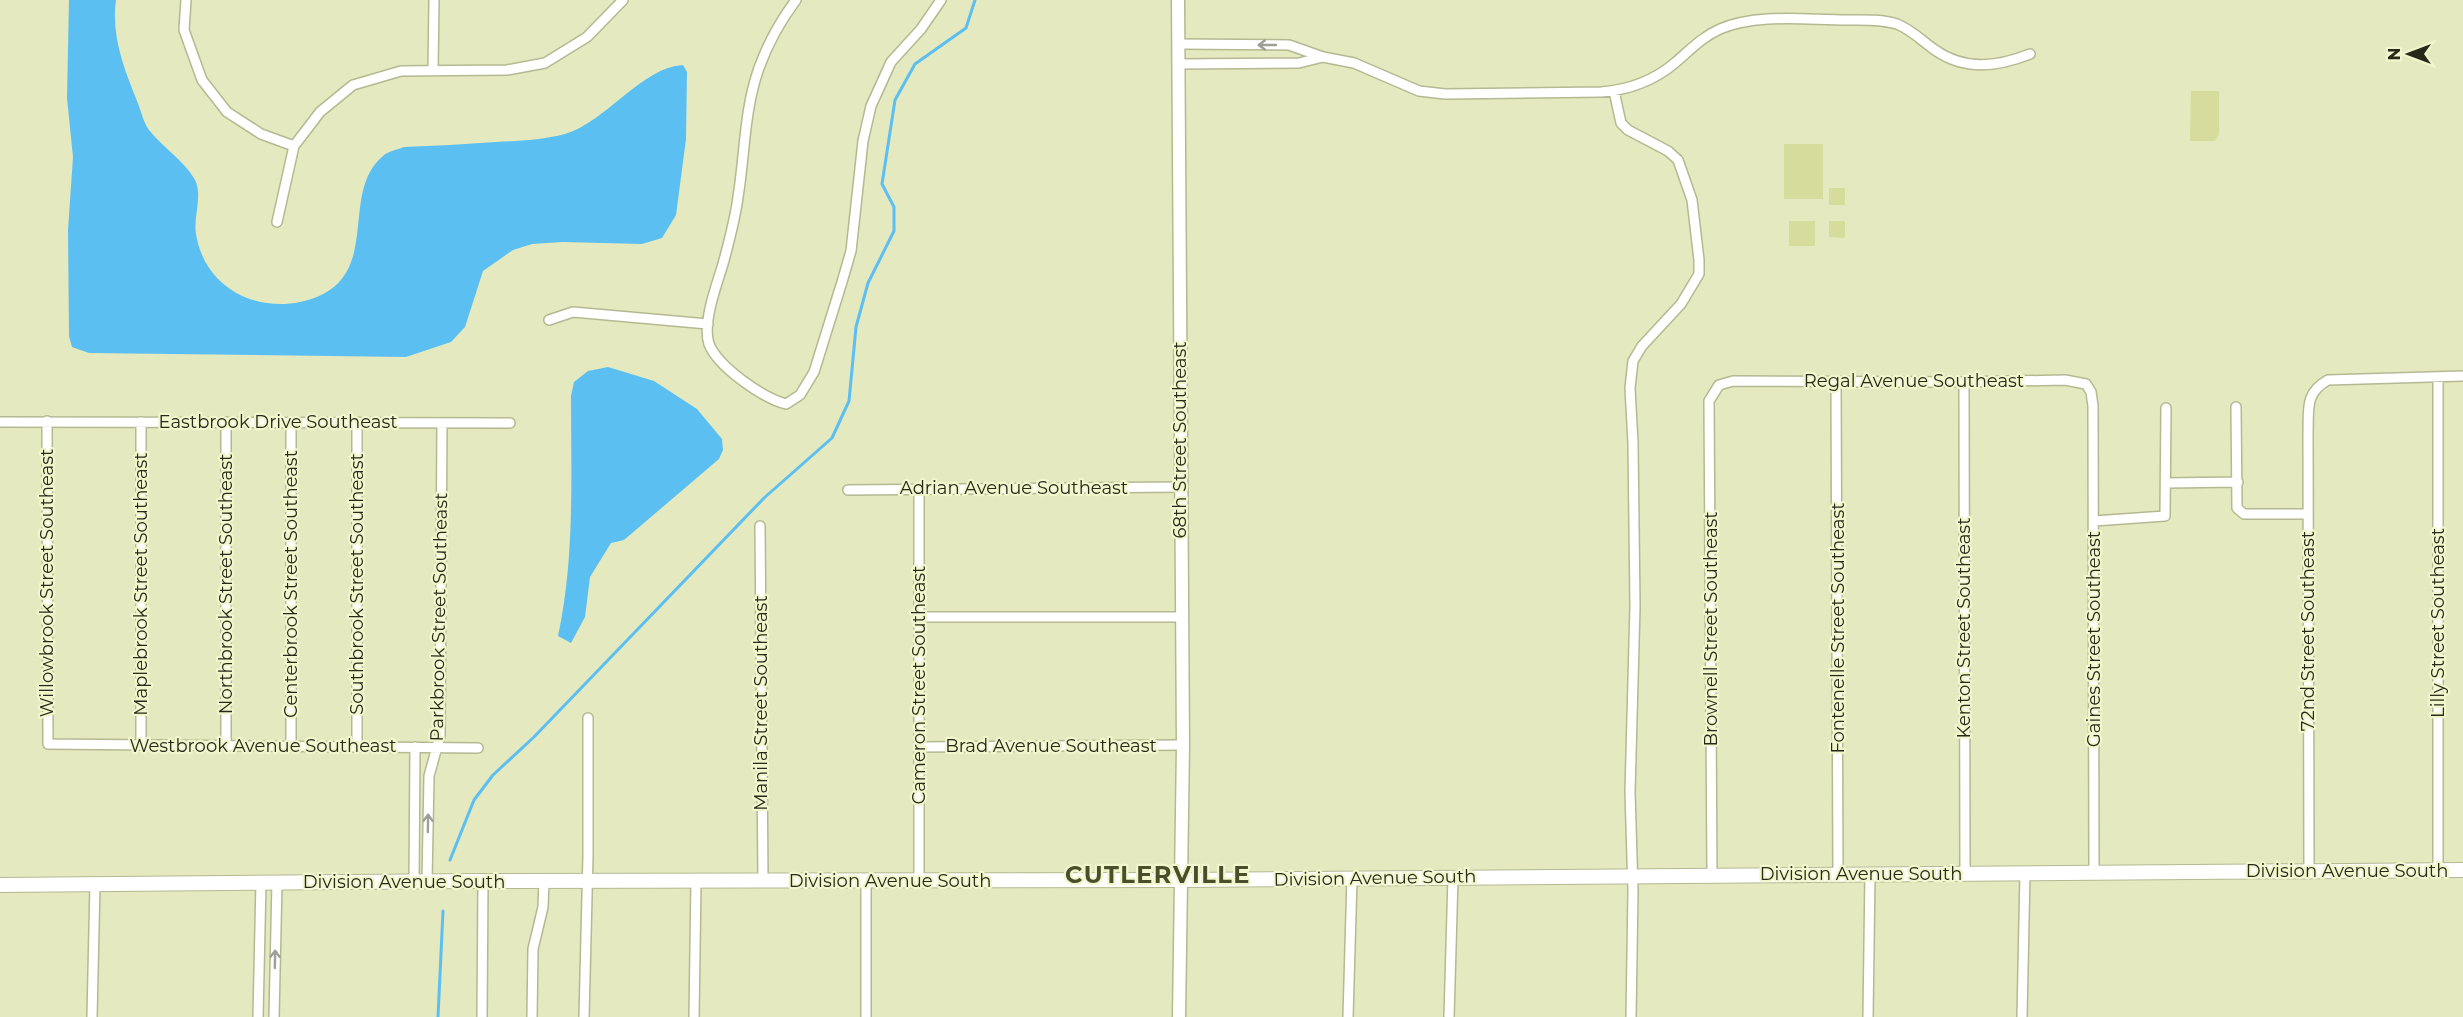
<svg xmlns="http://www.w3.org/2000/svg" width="2463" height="1017" viewBox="0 0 2463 1017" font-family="Montserrat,sans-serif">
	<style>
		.green { fill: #d6dd9c }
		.water { fill: #5cbff1 }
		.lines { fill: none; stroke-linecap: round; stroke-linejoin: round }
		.stream { stroke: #5cbff1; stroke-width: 3 }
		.minor-casing { stroke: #b4b991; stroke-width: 12 }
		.secondary-casing { stroke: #b4b991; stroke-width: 15 }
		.primary-casing { stroke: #b4b991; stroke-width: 16 }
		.minor { stroke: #fff; stroke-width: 9 }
		.secondary { stroke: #fff; stroke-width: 12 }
		.primary { stroke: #fff; stroke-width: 14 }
		.oneway { stroke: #9e9f98 }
		.labels { text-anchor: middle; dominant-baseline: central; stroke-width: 4.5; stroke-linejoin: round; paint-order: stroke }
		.street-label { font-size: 18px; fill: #272919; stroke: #f1f6cc }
		.district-label { font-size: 24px; font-weight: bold; letter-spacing: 1.5px; fill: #4b4e2a; stroke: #f1f6cc }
	</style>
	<rect width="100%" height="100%" fill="#e4e9bf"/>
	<path class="green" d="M2191,91H2219V134L2215,141H2190Z
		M1784,144H1823V199H1784Z
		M1829,188H1845V205H1829Z
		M1789,221H1815V246H1789Z
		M1829,221H1845V238L1829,237Z"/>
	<path class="water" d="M69,0H116C111,36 124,68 137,101C141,110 143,122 149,130C163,148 184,160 195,180C203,196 193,217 196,234C204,285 252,312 300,302C388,283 336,195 383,156C388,151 397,150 404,147C434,146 465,144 496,142C519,141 542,140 565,134C606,122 642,67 683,65L687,72L686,139L676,215L662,238L642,244L562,242L532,244L513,250L483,271L465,327L451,342L406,357L89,353L72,347L69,336L68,230L73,157L67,98Z
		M608,367L654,381L697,409L722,439L723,450L719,459L624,540L611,543L590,577L585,617L571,643L558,636C575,558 571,476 571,396L574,382L588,371Z"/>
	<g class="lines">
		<path class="stream" d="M450,860L474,800L493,775L534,737L764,498L832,438L849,401L856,327L868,283L894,231V207L882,184L895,100L915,64L966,28L975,0
			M438,1017L443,911"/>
		<g class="minor-casing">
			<path id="minor" d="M186,0L184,30L202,80L227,112L261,134L294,146
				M796,0C781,20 768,43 759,68C744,110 745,154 738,197C735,220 729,242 723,264C717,284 702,323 709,344C718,367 763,398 786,404L800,395L814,372L842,282L851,251L863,141L871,106L891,62L921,29L941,0
				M1178,44L1289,45L1323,57L1354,63L1419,91L1445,94L1601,92C1629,90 1655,80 1676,62C1690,50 1702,37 1720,29C1758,13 1806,20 1847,20C1863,20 1881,19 1897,24C1912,30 1922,41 1935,50C1965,71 1997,67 2030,54
				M1179,64L1299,63L1323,57
				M433,70L434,0
				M1614,91L1621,123L1628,130L1668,151L1678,160L1692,200L1699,260V274L1681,304L1642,346L1633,361L1630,388L1633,443L1635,606L1630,792L1633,891L1631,1017
				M277,222L294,146L320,112L353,85L401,71L507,70L545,63L587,37L623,0
				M549,320L573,312L708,324
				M2438,377V870
				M1836,382L1838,874
				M1964,382L1965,874
				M2236,407L2237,508L2244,514H2308
				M47,421L48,744L478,748
				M0,422L510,423
				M141,422V745
				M357,422V746
				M2166,483L2238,482
				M919,489V881
				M848,490L1180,487
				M2094,521L2165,516L2166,408
				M760,526L763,881
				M919,617H1181
				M226,745V422
				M291,746V422
				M919,747L1183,745
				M2309,871L2308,435C2309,411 2304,393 2328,380L2463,376
				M1712,875L1709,401L1719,385L1733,381L1964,382L2065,380L2086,384L2091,392L2093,406L2094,872
				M414,881L415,747
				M427,881L429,776L440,736L442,423
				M92,1017L95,884
				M258,1017L261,882
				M274,1017L277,882
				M482,1017L483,881
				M532,1017L533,949L543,907L544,881
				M584,1017L588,855V718
				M694,1017L696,881
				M866,1017V881
				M1348,1017L1352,878
				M1449,1017L1453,877
				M1868,1017L1870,874
				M2022,1017L2025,873"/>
		</g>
		<g class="secondary-casing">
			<path id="secondary" d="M1178,0L1183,745L1179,1017"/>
		</g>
		<g class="primary-casing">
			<path id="primary" d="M0,885L475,881L1182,880L2463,870"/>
		</g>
		<use href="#minor" class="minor"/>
		<use href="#secondary" class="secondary"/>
		<use href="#primary" class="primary"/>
	</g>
	<defs><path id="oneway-shaft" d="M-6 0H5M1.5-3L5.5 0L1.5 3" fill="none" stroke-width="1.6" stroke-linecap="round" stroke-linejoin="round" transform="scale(1.5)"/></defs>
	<g class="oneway">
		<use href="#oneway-shaft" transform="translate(1267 45) rotate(-180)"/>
		<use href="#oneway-shaft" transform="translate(428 823) rotate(-89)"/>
		<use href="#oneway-shaft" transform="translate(275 959) rotate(-89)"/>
	</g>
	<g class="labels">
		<g class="street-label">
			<text x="1914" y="381">Regal Avenue Southeast</text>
			<text x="278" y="422">Eastbrook Drive Southeast</text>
			<text transform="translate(1180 440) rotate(-90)">68th Street Southeast</text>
			<text x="1014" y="488">Adrian Avenue Southeast</text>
			<text transform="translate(47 583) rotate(-90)">Willowbrook Street Southeast</text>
			<text transform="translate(141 584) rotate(-90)">Maplebrook Street Southeast</text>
			<text transform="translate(226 584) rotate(-90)">Northbrook Street Southeast</text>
			<text transform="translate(291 584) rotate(-90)">Centerbrook Street Southeast</text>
			<text transform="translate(357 584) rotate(-90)">Southbrook Street Southeast</text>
			<text transform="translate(439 617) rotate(-89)">Parkbrook Street Southeast</text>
			<text transform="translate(2438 623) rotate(-90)">Lilly Street Southeast</text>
			<text transform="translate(1838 628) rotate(-90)">Fontenelle Street Southeast</text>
			<text transform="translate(1964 628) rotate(-90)">Kenton Street Southeast</text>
			<text transform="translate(1711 629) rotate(-90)">Brownell Street Southeast</text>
			<text transform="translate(2308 631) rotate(-90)">72nd Street Southeast</text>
			<text transform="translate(2094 639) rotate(-90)">Gaines Street Southeast</text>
			<text transform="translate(919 685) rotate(-90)">Cameron Street Southeast</text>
			<text transform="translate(761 703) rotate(-90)">Manila Street Southeast</text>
			<text x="263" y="746">Westbrook Avenue Southeast</text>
			<text x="1051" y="746">Brad Avenue Southeast</text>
			<text x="2347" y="871">Division Avenue South</text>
			<text x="1861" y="874">Division Avenue South</text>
			<text transform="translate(1375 878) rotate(-1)">Division Avenue South</text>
			<text x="890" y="881">Division Avenue South</text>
			<text x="404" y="882">Division Avenue South</text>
		</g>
		<g class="district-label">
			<text x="1158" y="874">CUTLERVILLE</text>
		</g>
	</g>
	<g transform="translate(2409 54) rotate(270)" stroke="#f1f6cc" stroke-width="4.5" paint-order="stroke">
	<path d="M0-4.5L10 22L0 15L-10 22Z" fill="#272919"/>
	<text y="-9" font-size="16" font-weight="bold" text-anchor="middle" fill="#272919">N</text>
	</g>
</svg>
